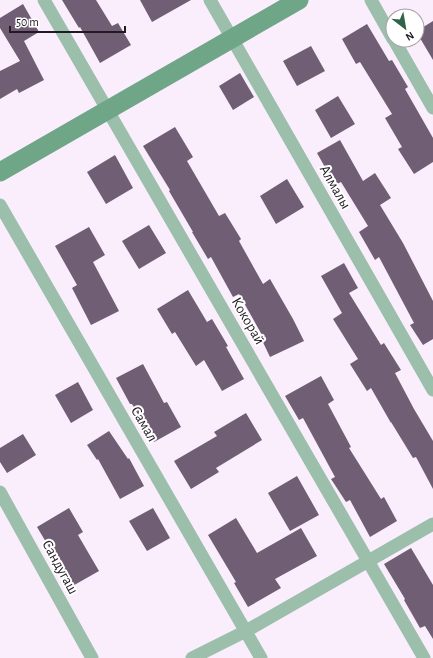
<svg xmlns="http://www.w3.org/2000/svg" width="433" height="658" viewBox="0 0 433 658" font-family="'Alegreya Sans',sans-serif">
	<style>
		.building { fill: #705e74 }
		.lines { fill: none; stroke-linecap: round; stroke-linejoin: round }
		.street { stroke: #9bbfaa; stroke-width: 13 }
		.secondary { stroke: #6fa687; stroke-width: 19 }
		.labels { text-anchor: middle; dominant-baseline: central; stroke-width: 4; stroke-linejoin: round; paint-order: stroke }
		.street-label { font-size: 15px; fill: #221a23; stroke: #fff }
	</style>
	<rect width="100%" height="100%" fill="#faedfc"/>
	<path class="building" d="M62,0H96L112,26L118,23L131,45L100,63L80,27L79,28Z
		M140,0H191L152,22Z
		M23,4L39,32L24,41L44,80L19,93L17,89L0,99V71L20,61L0,28V18Z
		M433,21V60L417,33V31Z
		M367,24L389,61L392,60L408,87L405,89L433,138V162L414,174L398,149L402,147L385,118L392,114L360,62L356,64L342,39Z
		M311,46L325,71L297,86L283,61Z
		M240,73L254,97L233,110L219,86Z
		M338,96L355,124L331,138L315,110Z
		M175,127L193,157L187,161L219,216L225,213L241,239L239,241L263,284L270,279L293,319L304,341L270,357L260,336L262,335L239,294L233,297L211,257L208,259L192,232H193L169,191L170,190L143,146Z
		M340,140L363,181L375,173L391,198L380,205L403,243L433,301V339L423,345L410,325L414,323L379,257L375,260L359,232L368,226L341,182L335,185L317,153Z
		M115,155L133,188L106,204L87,172Z
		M287,179L304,207L276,224L260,196Z
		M149,225L166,253L139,269L122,241Z
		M89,227L105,255L93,262L119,311L91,325L72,288L77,285L55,246Z
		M344,263L358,288L349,293L381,345L384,343L401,370L395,373L414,409L433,441V489L416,457L413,458L391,422V423L371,388L367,391L350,364L358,359L333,319L342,313L321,276Z
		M188,290L207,322L212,319L228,346L226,347L244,379L222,391L204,360L196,366L175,332L172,334L157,309Z
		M143,364L164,403L167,402L181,427L154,442L132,404H130L116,378Z
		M321,376L334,400L328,404L351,447L349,448L381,499L384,497L397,521L370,537L350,500L346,502L331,479L335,477L303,418L299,420L285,396Z
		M78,382L93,410L71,423L55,395Z
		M246,413L262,440L216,468L219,472L191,489L174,461L217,436L214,432Z
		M109,431L128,459L129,458L144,486L120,499L98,459L97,460L87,445Z
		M23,434L36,455L7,473L0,462V448Z
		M297,476L319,515L290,531L268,493Z
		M69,508L83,532L78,535L99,571L69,588L57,566L59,564L37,527Z
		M153,508L170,538L147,551L129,521Z
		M236,518L257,553L301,528L317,556L275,579L281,588L248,607L234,583L236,582L208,535Z
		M411,548L433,585V639L425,626L420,628L404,600L405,599L384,564Z"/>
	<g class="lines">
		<path class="street" d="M44,0C169,220 299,438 424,658
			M210,0L433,390
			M371,0L393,39
			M394,40L433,108
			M0,205L261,658
			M0,492L92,658
			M192,658L246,631L433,524"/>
		<path class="secondary" d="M0,172L299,0"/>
	</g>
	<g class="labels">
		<g class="street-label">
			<text transform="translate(335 187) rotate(60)">Алмалы</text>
			<text transform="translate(248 321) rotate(60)">Кокорай</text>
			<text transform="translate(144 424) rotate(60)">Самал</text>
			<text transform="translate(60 567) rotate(61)">Сандугаш</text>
		</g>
	</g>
	<g transform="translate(405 28) rotate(149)"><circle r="19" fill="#ffffff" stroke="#a7a3a7"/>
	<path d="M0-3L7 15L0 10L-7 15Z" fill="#306449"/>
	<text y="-6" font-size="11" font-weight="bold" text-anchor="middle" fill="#221a23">N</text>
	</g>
	<path d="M10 26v6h115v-6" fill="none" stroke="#221a23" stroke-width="2"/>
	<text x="16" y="26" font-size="12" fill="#221a23" stroke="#ffffff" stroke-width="3" paint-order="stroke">50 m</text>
</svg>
